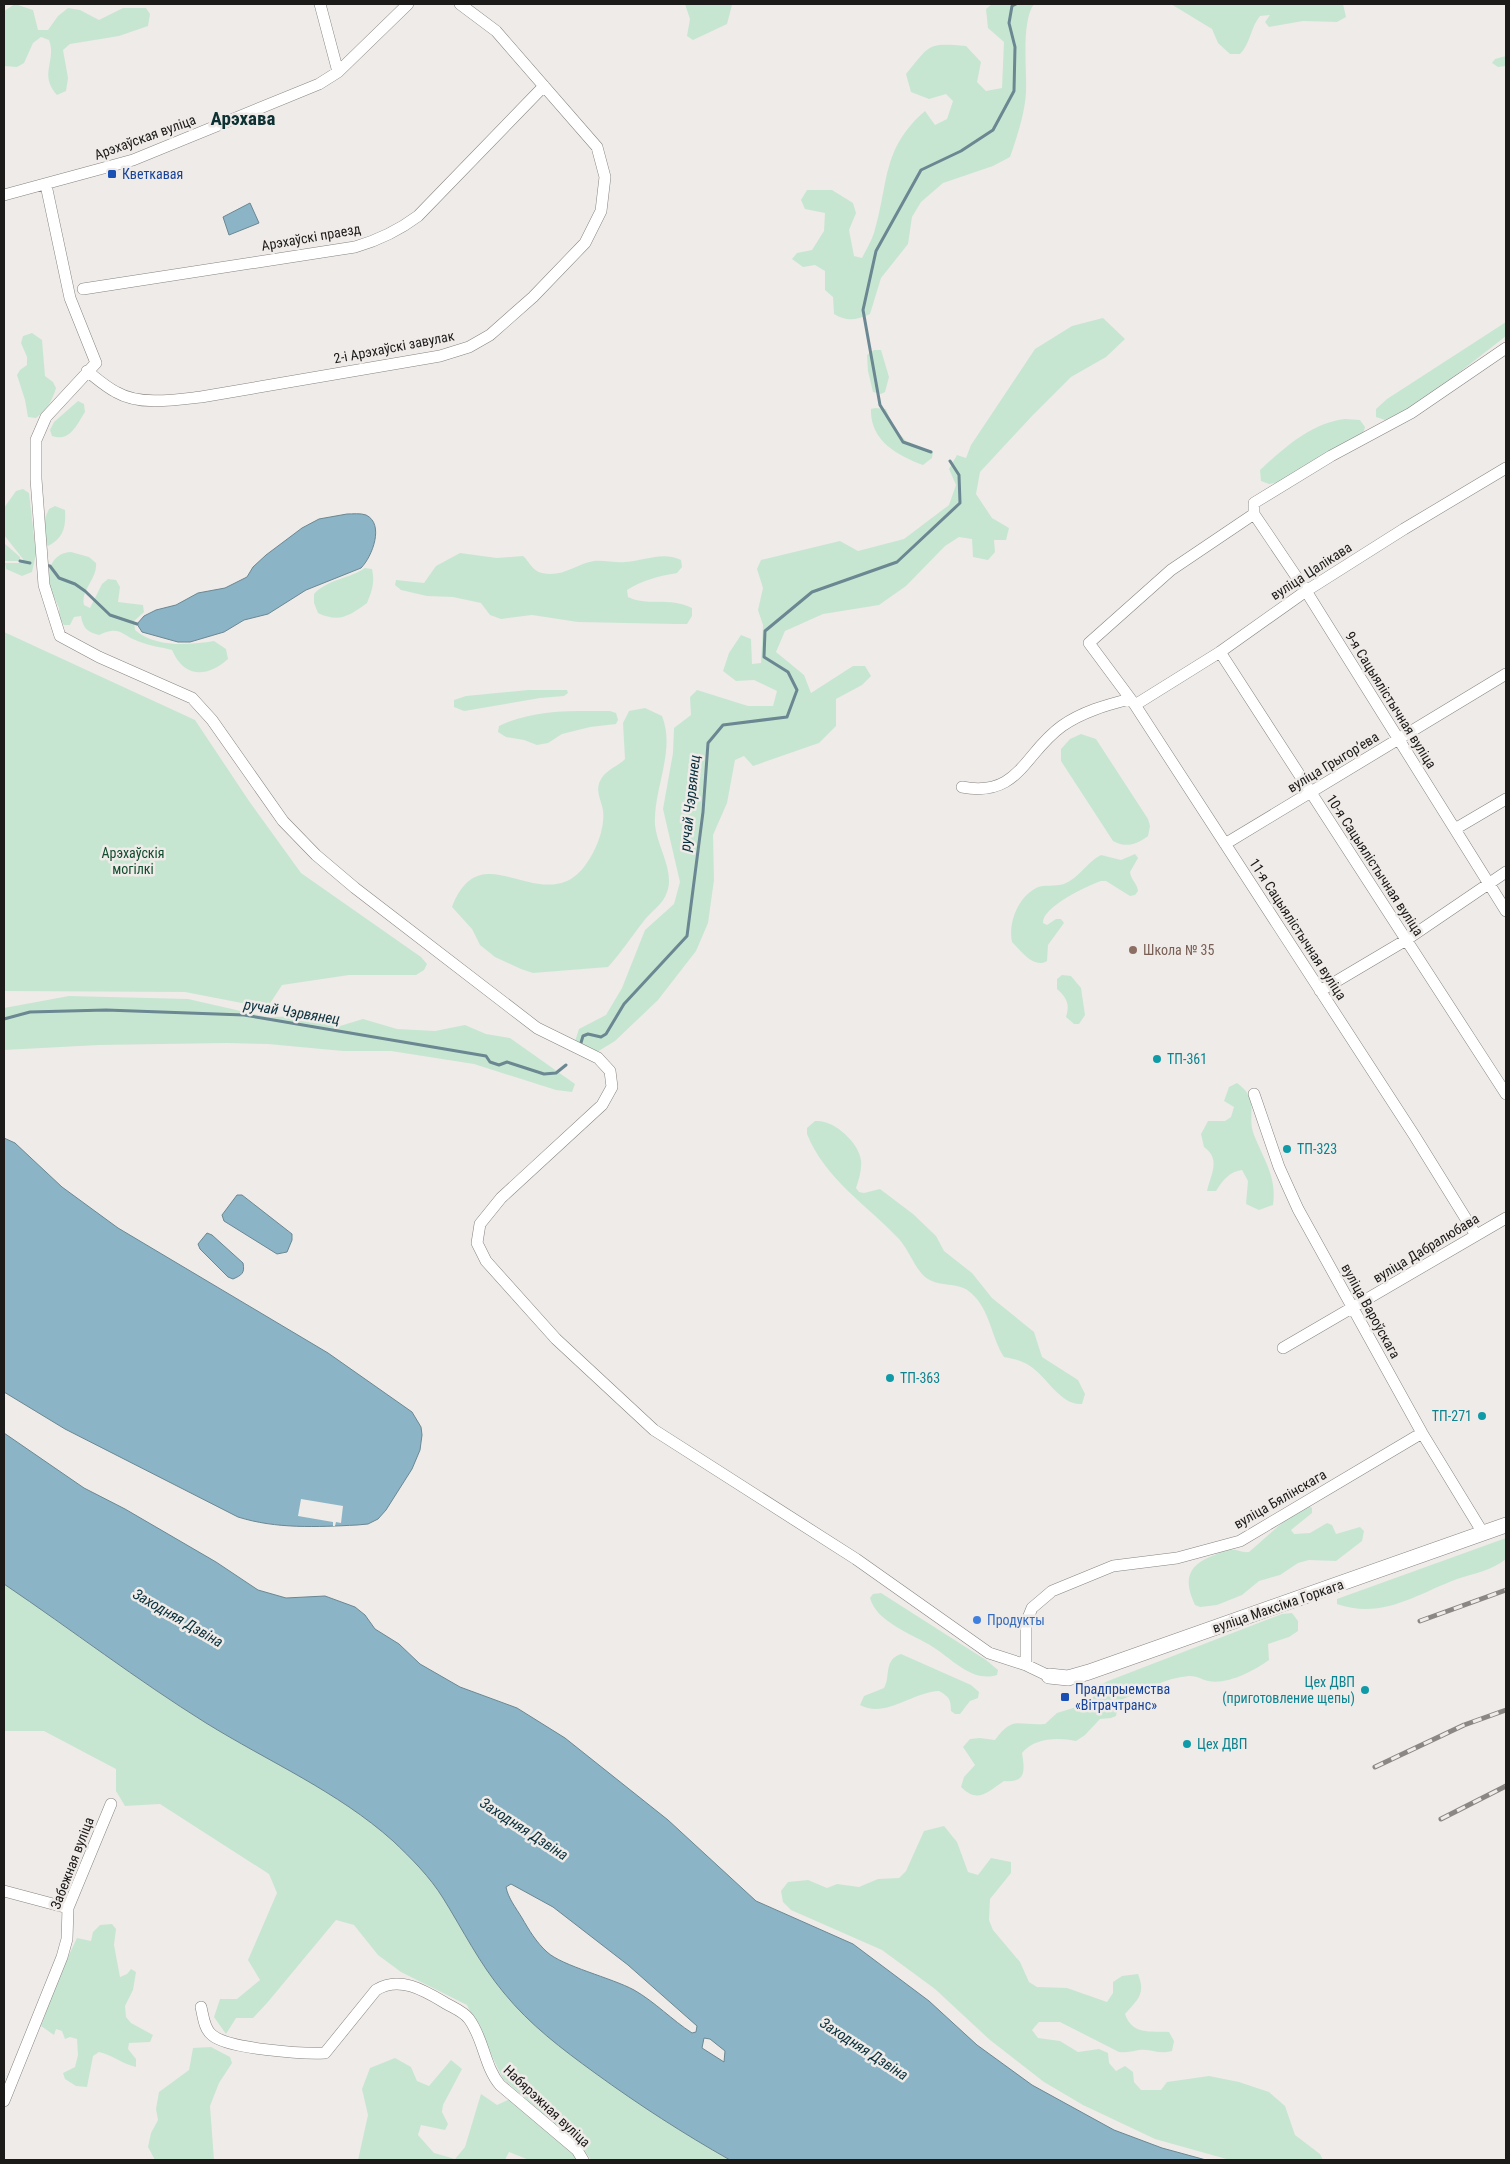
<svg xmlns="http://www.w3.org/2000/svg" width="1510" height="2164" viewBox="0 0 1510 2164" font-family="'Roboto Condensed',sans-serif">
	<style>
		.green { fill: #c7e6d1 }
		.water { fill: #8bb5c6; stroke: #6a8792; fill-rule: evenodd }
		.pier { fill: #efebe8 }
		.lines { fill: none; stroke-linecap: round; stroke-linejoin: round }
		.stream { stroke: #6a8792; stroke-width: 3 }
		.minor-casing { stroke: #878380; stroke-width: 12 }
		.secondary-casing { stroke: #878380; stroke-width: 16 }
		.minor { stroke: #fff; stroke-width: 11 }
		.secondary { stroke: #fff; stroke-width: 15 }
		.rail-casing { stroke: #8a8785; stroke-width: 5 }
		.rail { stroke: #efebe8; stroke-width: 3; stroke-dasharray: 9; stroke-linecap: butt }
		.transit-dot { fill: #1a4fb4; stroke: #efebe8; stroke-width: 2 }
		.education-dot { fill: #8d6e63; stroke: #efebe8; stroke-width: 2 }
		.culture-dot { fill: #0f9aa8; stroke: #efebe8; stroke-width: 2 }
		.shop-dot { fill: #3f7fe0; stroke: #efebe8; stroke-width: 2 }
		.labels { text-anchor: middle; dominant-baseline: central; stroke-width: 5; stroke-linejoin: round; paint-order: stroke }
		.street-label { font-size: 14px; fill: #1c1b1a; stroke: #efebe8 }
		.transit-label { font-size: 14px; fill: #164399; stroke: #efebe8; text-anchor: start }
		.park-label { font-size: 14px; fill: #114d2e; stroke: #efebe8 }
		.education-label { font-size: 14px; fill: #785e54; stroke: #efebe8; text-anchor: start }
		.culture-label { font-size: 14px; fill: #0d838f; stroke: #efebe8; text-anchor: start }
		.shop-label { font-size: 14px; fill: #366cbe; stroke: #efebe8; text-anchor: start }
		.water-label { font-size: 15px; font-style: italic; fill: #09313e; stroke: #efebe8 }
		.district-label { font-size: 19px; font-weight: bold; fill: #0d3133; stroke: #efebe8 }
	</style>
	<rect width="100%" height="100%" fill="#efebe8"/>
	<path class="green" d="M15,4L33,10L38,30H48L58,16L68,8L80,10L99,20L123,8H146L150,14L148,26L119,36L70,44L63,50L68,78L66,91L57,95C38,74 57,61 49,40L41,37L33,43L24,63L17,67L4,66V11Z
		M685,4H731L732,5L727,24L693,40L687,36L690,19Z
		M992,4H1034C1021,22 1027,69 1026,92C1025,113 1017,137 1010,157L993,166L943,183L921,202L912,217L908,244L881,278L870,314C857,320 847,322 834,314L833,297L825,290V271L815,265L803,267L792,259L797,253L812,250L824,231L825,213L805,209L801,200L807,190H832L853,203L856,213L849,230L854,256L862,258C866,250 871,242 874,233C889,184 881,149 925,111L935,125L947,119L953,101L946,94L929,99L911,92L906,74C931,44 927,43 966,46L981,62L977,82L986,91L1002,88L1004,42L988,28L986,9Z
		M1171,4H1343L1346,17L1337,22L1303,21L1269,27L1265,22L1270,15L1260,16C1250,28 1251,43 1240,54H1230L1218,43L1212,29Z
		M1506,56V66L1498,67L1492,63L1495,59Z
		M1103,318L1125,339L1106,357L1071,377L1032,416L980,472L976,494L992,518L1009,528L1006,540H994L995,552L988,560L973,557L972,539L959,537L945,546L906,586L879,605L823,614L785,631L776,652L804,675L811,693L853,666H865L871,676L862,685L836,699V726L819,743L753,766L744,756L735,760L727,803L713,835L714,880L708,923L696,951L658,1000L615,1041L592,1055L575,1041L579,1029L606,1015L622,988L645,930L674,904L680,882L663,809L673,753L674,728L691,715L690,697L697,690L748,706H773L777,691L754,680L736,681L723,671L729,653L741,635L751,639L752,664L761,663L763,625L758,610L763,588L757,569L761,560L840,541L858,551L904,539L949,505L956,485L949,469L957,455L966,458L971,445L1035,349L1072,326Z
		M1506,322V336L1420,403L1385,420L1376,417V409L1387,399Z
		M32,333L42,340L45,376L53,382L56,388C52,401 47,410 36,418L28,417L25,400L17,375L20,370L27,365V357L21,343L23,336Z
		M874,350H881L889,377L885,392L881,394L873,392L868,371L867,355Z
		M78,401L84,404L85,412C76,426 70,442 52,436L50,430L54,422Z
		M875,408L886,409L893,427L906,441L933,452L932,458L923,465C897,455 870,441 871,409Z
		M1345,419L1360,420L1365,427L1363,434L1280,482L1269,484L1261,481L1260,470C1284,448 1311,423 1345,419Z
		M23,489L29,493L36,554L32,572L22,576L6,569L5,563H21L23,559L4,535V508L16,491Z
		M55,506L65,510C66,526 64,538 48,546L43,544L42,525L49,509Z
		M4,543L20,557V561H4Z
		M71,552L89,557L96,563C98,578 80,591 84,605L90,608L102,584L108,579L116,580L120,587L118,602L143,605L144,612L134,621L135,630C156,648 189,645 214,641L226,649L228,659C207,678 184,678 172,650C161,647 150,646 140,642C120,635 121,625 99,635C87,632 83,628 81,616L74,617L70,625H64L59,618V608L45,577C52,563 55,553 71,552Z
		M460,553L497,558L523,556C530,562 532,571 542,573C562,578 576,564 594,561C604,560 615,563 625,562C645,561 662,551 681,560L682,567L677,573C659,576 643,580 627,590L628,597C649,607 668,596 692,608V616L687,624H675L578,622L532,615L501,619L490,615L481,603L453,597L427,596L401,590L395,585L396,580L424,583L436,566Z
		M365,568L372,569C375,582 372,591 367,603C349,616 339,623 318,613L314,603V594C328,579 349,579 365,568Z
		M4,632L195,720L249,801L301,873L421,957L427,964L424,970L416,975H349L282,985L267,1008L185,992L4,991Z
		M528,690H567L568,693L564,696L540,698L464,711L454,707V700L466,696Z
		M645,708L662,716C676,751 653,789 655,825C657,846 675,872 667,892C663,905 651,911 643,922C631,937 621,953 608,967L533,973L521,969L495,957L480,945L472,929L452,907C478,840 524,899 567,881C588,872 606,833 603,811C602,801 595,792 600,781C605,770 617,767 625,759L623,723L629,711Z
		M610,711L616,713L618,720L616,724L590,727L562,734L548,743L537,745L524,740L506,737L498,732L499,726C534,709 572,711 610,711Z
		M1081,734L1096,739L1148,819L1150,826L1148,836C1136,845 1126,848 1113,841L1061,761V749L1070,739Z
		M1135,854L1138,858L1130,872C1131,880 1137,883 1138,891L1135,895L1130,896L1106,881H1101C1087,886 1042,907 1043,923L1047,925L1056,919H1061L1064,923L1048,945L1047,961C1034,969 1021,951 1012,942C1008,922 1018,898 1036,888C1044,884 1055,887 1064,884C1078,879 1087,862 1101,855L1121,860Z
		M1062,975L1071,976L1081,988L1085,1015L1079,1024H1074L1066,1017C1070,1004 1067,998 1057,989V979Z
		M69,996L188,999L267,1017L316,1016L340,1026L363,1019L397,1029L435,1031L465,1025L486,1034L510,1038L575,1084L572,1092L556,1090L474,1064L391,1051H343L268,1044L227,1043L99,1045L4,1050V1008Z
		M1237,1083C1261,1100 1246,1114 1254,1135C1264,1160 1277,1177 1273,1205L1259,1210L1246,1204L1248,1181L1242,1170C1229,1172 1223,1180 1216,1191H1207C1211,1174 1221,1159 1204,1147L1201,1134L1208,1121H1225L1231,1117L1234,1107L1224,1101L1229,1087Z
		M815,1121C834,1119 859,1143 861,1160C862,1170 859,1179 856,1188L859,1192L864,1193L880,1189L913,1214L936,1236L944,1251L972,1273L992,1298L1034,1332L1042,1357L1078,1380L1085,1394L1082,1404C1061,1406 1046,1376 1030,1366C1021,1360 1013,1359 1004,1357C991,1337 990,1309 971,1293C959,1281 938,1288 925,1277C914,1267 909,1250 899,1239C867,1205 825,1179 807,1134V1128Z
		M1307,1505L1312,1508V1513L1291,1530L1294,1534L1310,1533L1327,1523L1332,1525L1336,1534L1360,1527L1364,1531L1362,1541L1336,1561L1309,1560L1298,1563L1280,1575L1259,1581L1242,1595L1217,1605L1200,1607L1195,1605C1184,1582 1186,1566 1212,1556C1217,1554 1224,1550 1230,1550C1237,1549 1242,1553 1249,1552L1298,1509Z
		M1506,1538V1559C1491,1571 1475,1573 1457,1579C1417,1594 1382,1620 1337,1604V1599Z
		M4,1584C72,1630 136,1680 206,1723C269,1762 337,1791 393,1841C411,1858 430,1877 443,1898C463,1930 479,1963 504,1993C530,2025 562,2049 595,2073C639,2105 684,2134 730,2160H591L582,2147L503,2079L467,2005L401,1972L378,1955L354,1925L336,1920L267,2003L253,2018H236L226,2034L214,2017L220,1999H237L260,1980L248,1960L277,1893L269,1874L160,1804L125,1806L116,1791V1769L44,1731H4Z
		M881,1593L986,1660L998,1670L997,1675C972,1683 951,1658 933,1647C913,1634 877,1623 870,1598L873,1594Z
		M1292,1613L1298,1621V1631L1289,1637L1268,1644L1269,1660C1254,1671 1227,1685 1208,1681C1201,1679 1197,1676 1189,1676C1165,1678 1141,1691 1119,1701L1116,1716L1111,1718L1100,1719L1085,1735L1076,1741C1057,1737 1034,1738 1022,1753C1025,1771 1026,1783 1004,1781C987,1792 978,1804 961,1787L964,1777L975,1765L963,1747L970,1739L980,1738L995,1740C1013,1715 1018,1726 1045,1724L1057,1713L1086,1704L1094,1696L1098,1686L1108,1681L1282,1614Z
		M901,1654L971,1685L979,1692L978,1698L970,1701L960,1714H955L951,1711C951,1699 949,1697 939,1691C912,1692 885,1719 860,1705L864,1696L884,1688C891,1676 883,1660 901,1654Z
		M944,1826L957,1842L968,1872L978,1875L991,1858L1011,1862V1873L990,1899L989,1920L993,1930L1020,1962L1029,1982L1037,1987L1067,1988L1107,2002L1113,1993V1982L1122,1976L1138,1974C1146,1994 1138,1999 1125,2014C1132,2035 1150,2031 1169,2032L1174,2041L1172,2051C1158,2055 1151,2048 1139,2050C1132,2051 1127,2053 1119,2052L1060,2022H1039L1032,2030L1038,2038L1060,2041L1078,2052L1099,2049L1108,2053L1109,2063L1116,2071L1125,2066L1133,2072L1134,2082L1141,2090H1161L1167,2082L1209,2076L1239,2082L1269,2092L1285,2106L1295,2135L1320,2154L1323,2160H1230L1155,2139L1083,2105L1044,2082L990,2040L935,1989L882,1950L791,1910L783,1902L781,1891L788,1882L808,1880L827,1888L837,1884L859,1887L878,1879L899,1878L906,1871L924,1831Z
		M112,1924L116,1929L114,1945L120,1977L127,1974L131,1969L136,1972L133,1990L125,2006L126,2017L131,2023L153,2035L150,2042L129,2043L128,2049L136,2059V2067C122,2064 113,2055 99,2052L93,2056L87,2087L76,2086L65,2079L63,2073L75,2067L78,2055L77,2039L70,2037L65,2039L62,2031L56,2029L54,2035L41,2026L59,1976L77,1938L91,1941L93,1932L100,1925Z
		M211,2047L230,2057L232,2063L219,2083L210,2106L214,2160H155L148,2147L151,2133L158,2120L156,2109L159,2092L189,2070L193,2048Z
		M395,2058L411,2067L417,2081L429,2086L451,2060L462,2069L443,2105L442,2112L448,2124L445,2130L421,2125L418,2135L434,2153L455,2159L465,2147L481,2094L497,2105L510,2099L574,2152L578,2160H529L509,2152L505,2160H358L368,2115L362,2089L370,2068Z"/>
	<path class="water" d="M250,203L259,223L229,235L223,217Z
		M347,514C352,514 361,513 366,515C385,524 372,557 361,568L306,590L268,614L244,620L224,632L190,642H178L142,632L137,624L144,616L156,610L176,605L198,593L225,588L247,577L253,567L266,555L302,528L319,519Z
		M4,1138L15,1143L62,1187L118,1228L328,1353L412,1412L421,1427L422,1435L420,1450L412,1469L386,1510L378,1519L368,1524L357,1525C317,1527 276,1529 238,1517L65,1429L4,1392Z
		M237,1195H242L292,1234V1240L287,1252L277,1254L224,1221L222,1215Z
		M207,1233L212,1235L243,1263C245,1273 242,1275 233,1279L228,1277L200,1249L198,1244Z
		M4,1433L84,1488L125,1509L216,1562L258,1590L286,1598L325,1596L355,1607L365,1615L375,1629L399,1644L420,1664L460,1687L517,1708L565,1738L668,1820L756,1901L853,1944L929,2001L977,2045L1032,2085L1114,2130L1162,2148L1206,2160H730C684,2134 639,2105 595,2073C562,2049 530,2025 504,1993C479,1963 463,1930 443,1898C430,1877 411,1858 393,1841C337,1791 269,1762 206,1723C137,1680 72,1630 4,1584ZM511,1884L553,1907L628,1965L697,2026L696,2032L692,2033C672,2020 655,2002 634,1990C612,1978 562,1966 547,1952C536,1942 529,1930 522,1918C516,1908 508,1898 506,1887ZM704,2038L710,2039L725,2051L724,2062L702,2048Z"/>
	<path class="pier" d="M301,1499L343,1506L341,1523L336,1522L335,1526H333V1522L298,1516Z"/>
	<g class="lines">
		<path class="stream" d="M931,452L903,442L880,405L863,310L876,251L921,170L961,151L993,130L1014,91L1015,47L1009,23L1012,6L1016,4
			M20,561L30,563
			M44,565L50,566L59,578L75,584L85,591L110,615L137,624
			M4,1019L30,1012L106,1010L244,1015L486,1056L490,1062L499,1065L507,1062L544,1074L556,1073L566,1065
			M580,1046L583,1036L588,1034L601,1037L606,1034L624,1004L687,936L703,812L708,743L723,725L787,717L797,690L788,672L764,657L765,631L812,592L897,562L960,503L959,475L950,461"/>
		<g class="minor-casing">
			<path id="minor" d="M320,4L338,72
				M46,185L70,298L96,363L46,417L36,440V479L44,585L60,636L99,657L192,698L212,720L283,821L316,855L355,888L537,1028L598,1058L610,1071L612,1087L602,1105L501,1198L480,1224L477,1243L486,1261L556,1339L654,1430L856,1559L989,1653L1026,1665L1049,1676
				M4,195L133,160L319,84L338,72L408,4
				M83,289L355,247C379,240 398,231 418,216L544,86
				M1506,348L1411,413L1331,456L1254,503V514L1306,591L1506,911
				M87,371C96,378 106,387 116,392C140,406 175,400 201,397L440,356L469,347L490,335L533,297L585,243L601,211L605,177L597,147L496,31L460,4
				M1254,514L1171,570L1089,643L1135,705L1414,1135L1476,1235
				M1220,652L1506,1094
				M1135,705L1220,652L1306,591L1404,529L1506,468
				M962,787C1019,798 1024,753 1062,726C1082,712 1106,705 1130,699
				M1455,829L1506,799
				M1225,844L1506,674
				M1320,991L1406,940L1506,872
				M1254,1094L1279,1167L1298,1209L1422,1433L1483,1533
				M1283,1348L1506,1218
				M1026,1665V1623L1032,1608L1052,1591L1113,1566L1177,1558L1240,1541L1422,1433
				M4,1891L68,1908
				M201,2007C203,2015 204,2029 212,2035C228,2049 303,2054 325,2053L376,1990C400,1975 425,1991 447,2004C454,2008 464,2012 469,2019C484,2039 484,2066 500,2085L577,2150L583,2160
				M4,2101L62,1957L67,1939L68,1908L111,1804"/>
		</g>
		<g class="secondary-casing">
			<path id="secondary" d="M1049,1676L1068,1678L1089,1672L1506,1525"/>
		</g>
		<use href="#minor" class="minor"/>
		<use href="#secondary" class="secondary"/>
		<g class="rail-casing">
			<path id="rail" d="M1420,1621L1506,1590
				M1375,1767L1464,1725L1506,1710
				M1441,1819L1506,1786"/>
		</g>
		<use href="#rail" class="rail"/>
	</g>
	<g class="transit-dot">
		<rect x="107" y="169" width="10" height="10" rx="2.5"/>
		<rect x="1060" y="1692" width="10" height="10" rx="2.5"/>
	</g>
	<circle class="education-dot" cx="1133" cy="950" r="5"/>
	<g class="culture-dot">
		<circle cx="1157" cy="1059" r="5"/>
		<circle cx="1287" cy="1149" r="5"/>
		<circle cx="890" cy="1378" r="5"/>
		<circle cx="1482" cy="1416" r="5"/>
		<circle cx="1365" cy="1690" r="5"/>
		<circle cx="1187" cy="1744" r="5"/>
	</g>
	<circle class="shop-dot" cx="977" cy="1620" r="5"/>
	<g class="labels">
		<g class="street-label">
			<text transform="translate(145 137) rotate(-20)">Арэхаўская вуліца</text>
			<text transform="translate(311 237) rotate(-10)">Арэхаўскі праезд</text>
			<text transform="translate(394 347) rotate(-11)">2-і Арэхаўскі завулак</text>
			<text transform="translate(1311 571) rotate(-33)">вуліца Цалікава</text>
			<text transform="translate(1391 700) rotate(58)">9-я Сацыялістычная вуліца</text>
			<text transform="translate(1333 762) rotate(-31)">вуліца Грыгорʼева</text>
			<text transform="translate(1375 865) rotate(57)">10-я Сацыялістычная вуліца</text>
			<text transform="translate(1298 929) rotate(57)">11-я Сацыялістычная вуліца</text>
			<text transform="translate(1426 1248) rotate(-31)">вуліца Дабралюбава</text>
			<text transform="translate(1371 1311) rotate(61)">вуліца Вароўскага</text>
			<text transform="translate(1280 1499) rotate(-30)">вуліца Бялінскага</text>
			<text transform="translate(1278 1606) rotate(-19)">вуліца Максіма Горкага</text>
			<text transform="translate(72 1863) rotate(-69)">Забежная вуліца</text>
			<text transform="translate(547 2106) rotate(43)">Набярэжная вуліца</text>
		</g>
		<g class="transit-label">
			<text x="122" y="174">Кветкавая</text>
			<text x="1075" y="1689">Прадпрыемства<tspan x="1075" dy="16">«Вітрачтранс»</tspan></text>
		</g>
		<g class="park-label">
			<text x="133" y="853">Арэхаўскія<tspan x="133" dy="16">могілкі</tspan></text>
		</g>
		<g class="education-label">
			<text x="1143" y="950">Школа № 35</text>
		</g>
		<g class="culture-label">
			<text x="1167" y="1059">ТП-361</text>
			<text x="1297" y="1149">ТП-323</text>
			<text x="900" y="1378">ТП-363</text>
			<text x="1472" y="1416" text-anchor="end">ТП-271</text>
			<text x="1355" y="1682" text-anchor="end">Цех ДВП<tspan x="1355" dy="16">(приготовление щепы)</tspan></text>
			<text x="1197" y="1744">Цех ДВП</text>
		</g>
		<g class="shop-label">
			<text x="987" y="1620">Продукты</text>
		</g>
		<g class="water-label">
			<text transform="translate(690 803) rotate(-84)">ручай Чэрвянец</text>
			<text transform="translate(292 1012) rotate(9)">ручай Чэрвянец</text>
			<text transform="translate(178 1618) rotate(30)">Заходняя Дзвіна</text>
			<text transform="translate(524 1829) rotate(33)">Заходняя Дзвіна</text>
			<text transform="translate(864 2049) rotate(33)">Заходняя Дзвіна</text>
		</g>
		<g class="district-label">
			<text x="243" y="118">Арэхава</text>
		</g>
	</g>
	<rect width="1510" height="2164" fill="none" stroke="#1c1b1a" stroke-width="10"/>
</svg>
